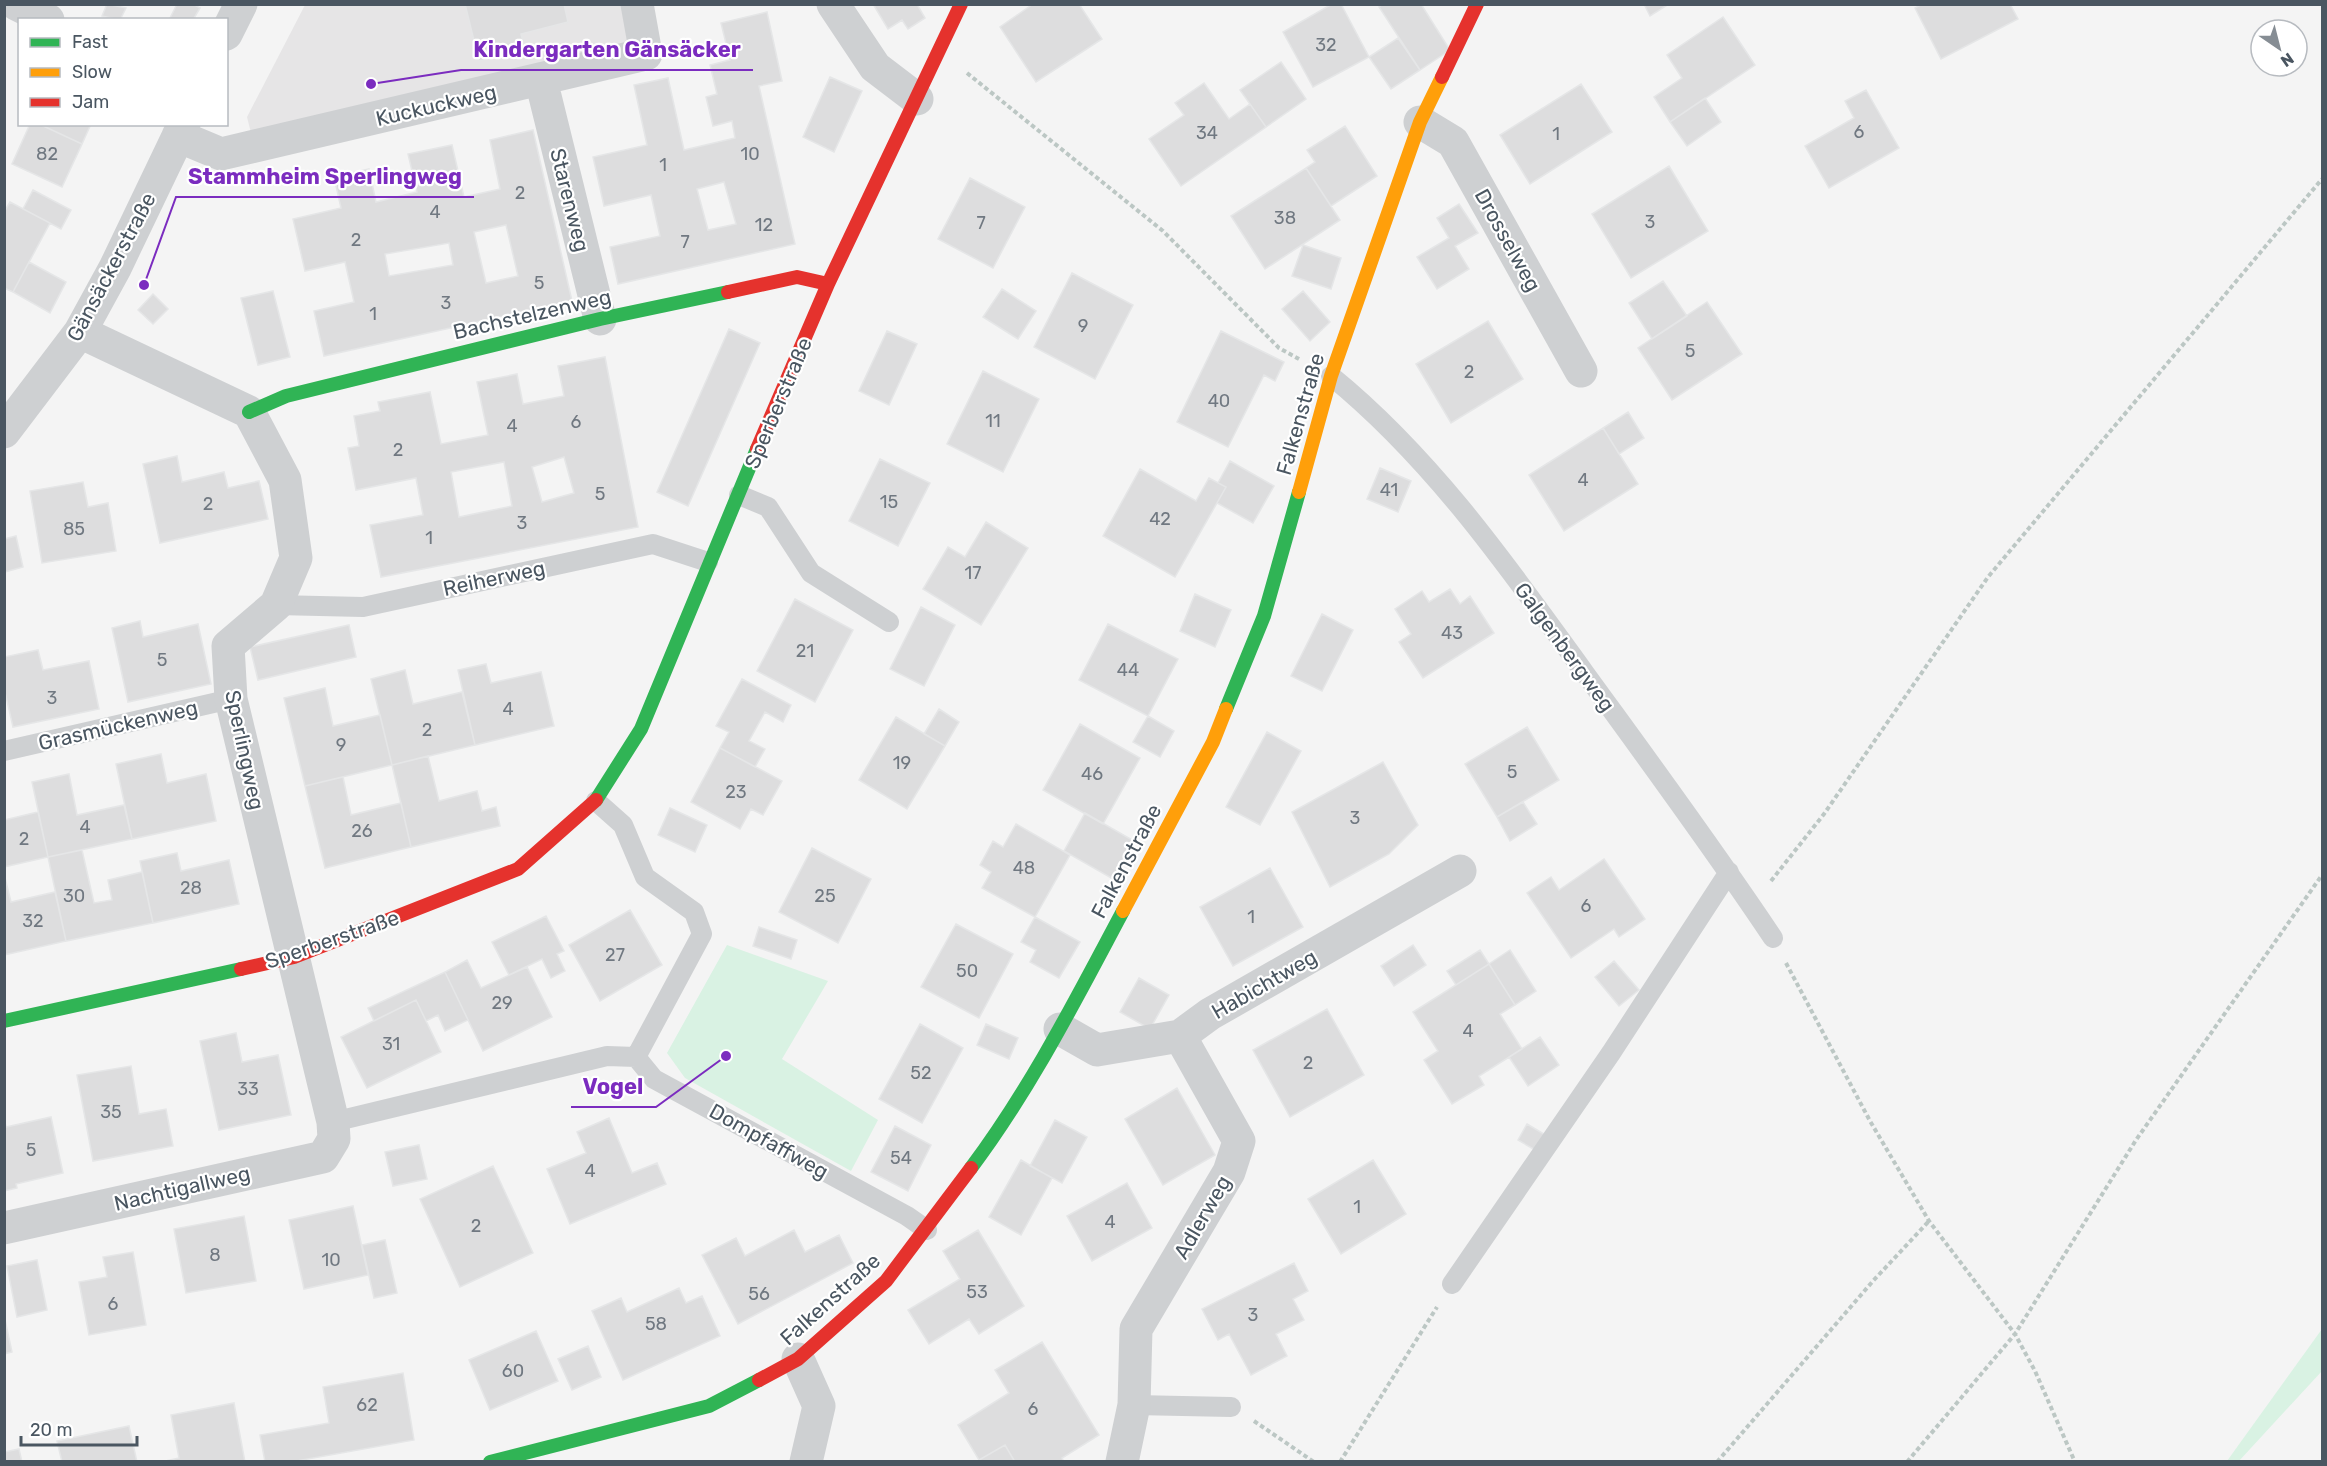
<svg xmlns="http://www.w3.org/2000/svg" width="2327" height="1466" viewBox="0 0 2327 1466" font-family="Rubik,sans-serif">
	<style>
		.education { fill: #e6e5e6 }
		.green { fill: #d9f2e3 }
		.building { fill: #ddddde; stroke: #e5e6e7; stroke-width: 1.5; fill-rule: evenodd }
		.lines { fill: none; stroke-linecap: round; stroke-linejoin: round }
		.path { stroke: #bcc7c4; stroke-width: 4; stroke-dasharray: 4.5 3; stroke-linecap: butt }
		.lane { stroke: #ced0d2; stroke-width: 20 }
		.street { stroke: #ced0d2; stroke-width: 33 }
		.fast { stroke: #30b455; stroke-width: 14 }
		.slow { stroke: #ff9f0a; stroke-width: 14 }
		.jam { stroke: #e5322d; stroke-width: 14 }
		.labels { text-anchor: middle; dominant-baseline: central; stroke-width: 4.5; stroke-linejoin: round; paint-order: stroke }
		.number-label { font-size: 18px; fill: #707881 }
		.street-label { font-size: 21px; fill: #4a5661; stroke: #fff }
		.leader { fill: none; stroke: #7b2cbf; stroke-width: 2 }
		.callout-dot { fill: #7b2cbf; stroke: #fff; stroke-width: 2 }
		.callout-label { font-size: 22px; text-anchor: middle; font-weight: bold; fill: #7b2cbf; stroke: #fff; stroke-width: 4.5; stroke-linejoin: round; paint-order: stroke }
	</style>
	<rect width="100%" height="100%" fill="#f4f4f4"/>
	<path class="education" d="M305,5H627L633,30L619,52L252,137L247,117Z"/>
	<path class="green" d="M727,945L828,981L782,1059L878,1120L851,1171L685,1078L667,1053Z
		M2322,1329V1371L2239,1461H2227Z"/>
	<path class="building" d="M107,4L126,8L120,20L102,16Z
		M177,4H193L200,8L193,20H169Z
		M465,4H564L568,22L521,34L525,51L479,61Z
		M873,4H921L918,6L925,18L908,29L902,20L888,29Z
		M1033,4H1079L1102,39L1036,82L1000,27Z
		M1332,4H1341L1369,57L1313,87L1283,32Z
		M1383,4H1421L1450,50L1420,70L1379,7Z
		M1644,4H1669L1650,16Z
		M1922,4H2010L2018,19L1941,59L1915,8Z
		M767,12L782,81L759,86L795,244L618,284L610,247L660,236L651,195L604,206L593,157L647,145L634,85L668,78L684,150L735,138L732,121L713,126L706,97L717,94L710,65L730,60L721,23ZM724,182L736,224L708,230L697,189Z
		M1723,17L1755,65L1670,122L1654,97L1682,78L1667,55Z
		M1398,38L1420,70L1391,89L1369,57Z
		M1281,62L1306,99L1266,127L1240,90Z
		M830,77L862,91L834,152L803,137Z
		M1204,83L1229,119L1250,104L1266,127L1181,186L1149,139L1184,115L1175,103Z
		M1581,84L1612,132L1530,184L1500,135Z
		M1866,90L1899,148L1829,188L1805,146L1854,118L1845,101Z
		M1705,98L1721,122L1687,146L1670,122Z
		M30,124H39L82,144L62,187L12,164Z
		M39,124H91L82,144Z
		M1345,126L1377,176L1331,206L1306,168L1315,162L1307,150Z
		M533,130L572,301L324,356L314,311L354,302L345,262L305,271L293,219L341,208L334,177L369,169L376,202L417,192L408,154L452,145L464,197L500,189L490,140ZM506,225L518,276L486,283L474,232ZM449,243L453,265L389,276L385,254Z
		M1669,166L1708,231L1631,278L1592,214Z
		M1306,168L1340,220L1265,269L1231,216Z
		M970,178L1025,207L993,268L938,239Z
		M33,190L71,210L61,229L23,209Z
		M10,202L50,223L13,292L4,288V212Z
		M1459,204L1478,233L1455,246L1469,269L1437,289L1417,257L1449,238L1437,218Z
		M1303,245L1341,258L1331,289L1292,276Z
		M29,262L66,282L50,313L13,292Z
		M1072,273L1133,305L1095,379L1034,347Z
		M1663,281L1687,316L1652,339L1629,303Z
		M1002,289L1036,311L1018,339L983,317Z
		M273,291L290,357L258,365L241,298Z
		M1303,291L1330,322L1310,341L1282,309Z
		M153,294L168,309L153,324L138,310Z
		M1707,302L1742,354L1672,400L1638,348Z
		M1488,321L1523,379L1451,423L1416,364Z
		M729,329L760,343L688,506L657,492Z
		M887,331L917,344L889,405L859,391Z
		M1221,331L1284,362L1275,381L1264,375L1228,447L1177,422Z
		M605,357L638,527L381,577L370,525L423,515L416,478L356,490L348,448L359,446L354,416L380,411L378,402L430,392L441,444L488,435L477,382L517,374L523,404L564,396L558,366ZM564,457L574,493L542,502L532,467ZM504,462L512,506L459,517L451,472Z
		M983,371L1039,399L1003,472L947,444Z
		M1628,412L1644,438L1619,454L1603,428Z
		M1603,428L1638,484L1564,531L1529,475Z
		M177,456L182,482L224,472L228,488L259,481L268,519L160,543L143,464Z
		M880,459L930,483L898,546L849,521Z
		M1230,461L1274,486L1253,523L1217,503L1226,487L1218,483Z
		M1380,468L1411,481L1398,512L1367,499Z
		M1140,469L1196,501L1209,478L1226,487L1175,577L1103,536Z
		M83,482L88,507L108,503L116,551L42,563L30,491Z
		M986,522L1028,548L981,625L923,589L948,547L965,557Z
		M16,536L23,567L5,572L4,539Z
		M1450,589L1460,604L1470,596L1494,633L1423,678L1399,642L1411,634L1395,609L1422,591L1429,602Z
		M1195,594L1231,610L1215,647L1180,631Z
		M795,599L853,630L815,702L757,671Z
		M921,607L955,625L924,686L890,669Z
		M1322,614L1353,630L1322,691L1291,676Z
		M140,621L143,637L198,624L211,684L128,702L112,628Z
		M1108,624L1178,659L1148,716L1079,680Z
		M349,625L356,657L258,680L250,647Z
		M38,650L43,670L89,661L99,709L13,727L4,688V657Z
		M486,664L491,683L541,672L554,726L475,745L458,670Z
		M405,670L413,704L462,692L475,745L392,765L371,679Z
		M742,679L791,705L783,722L765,712L749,741L765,749L755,767L720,748L729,732L716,726Z
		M325,688L333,726L380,715L392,765L305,786L284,698Z
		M939,709L959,722L945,746L924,734Z
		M1148,716L1174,731L1160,757L1133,742Z
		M896,717L945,746L907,809L859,780Z
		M1080,724L1140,758L1103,824L1043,790Z
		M1527,727L1559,780L1497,817L1465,764Z
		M1267,732L1301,751L1260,825L1226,807Z
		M720,748L782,781L763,815L751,809L740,829L691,802Z
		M161,754L167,783L206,774L216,821L132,839L116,764Z
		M428,756L439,801L477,791L482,811L496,807L500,826L411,847L392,765Z
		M1383,762L1418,825L1389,854L1330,887L1292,812Z
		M69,774L77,815L124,805L132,839L48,857L32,782Z
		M343,777L351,815L401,803L411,847L325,868L305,786Z
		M1523,802L1537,824L1510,841L1497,817Z
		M670,808L707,825L695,852L658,835Z
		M38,812L48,857L4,867V820Z
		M1085,813L1134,841L1113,879L1064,851Z
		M1016,824L1070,855L1035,917L982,888L991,872L980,865L993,841L1003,847Z
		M812,848L871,879L838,943L779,912Z
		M82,850L94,903L112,900L108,880L142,872L153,923L66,941L48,857Z
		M177,853L181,871L229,860L239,904L153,923L140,861Z
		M1604,859L1645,919L1619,937L1614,929L1571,958L1527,893L1551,877L1559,890Z
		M1270,868L1303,927L1233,966L1200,907Z
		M4,874L11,902L55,892L66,941L4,955Z
		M630,910L662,965L600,1001L569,945Z
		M546,916L564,951L557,954L565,971L551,978L542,959L509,975L492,942Z
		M1035,917L1080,942L1059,978L1030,962L1036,950L1021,942Z
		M956,924L1013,954L979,1018L921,987Z
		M759,927L797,940L791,959L753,946Z
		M1413,945L1426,965L1394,986L1381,966Z
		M1480,950L1489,964L1456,985L1447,971Z
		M1510,950L1536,991L1515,1005L1489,964Z
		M467,960L481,988L527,967L552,1017L483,1051L445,972Z
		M1614,961L1639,990L1619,1006L1595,977Z
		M1489,964L1515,1005L1500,1014L1522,1049L1479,1076L1484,1085L1452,1104L1424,1060L1438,1051L1413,1012Z
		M445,972L468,1020L445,1031L438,1015L426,1021L416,1000L374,1021L368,1008Z
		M1139,978L1169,995L1150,1029L1120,1012Z
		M416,1000L441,1052L367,1088L341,1037Z
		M1327,1009L1364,1075L1290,1117L1253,1050Z
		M920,1024L963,1048L922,1123L879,1099Z
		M986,1024L1018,1038L1009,1059L977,1045Z
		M236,1033L242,1062L278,1055L291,1115L219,1130L200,1041Z
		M1540,1037L1559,1065L1528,1086L1509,1057Z
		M131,1066L139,1114L166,1109L173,1146L93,1161L77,1075Z
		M1177,1088L1215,1155L1163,1185L1125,1119Z
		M51,1117L63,1173L16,1184L17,1188L4,1191V1119L6,1127Z
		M609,1118L632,1173L657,1163L666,1184L570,1224L547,1169L586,1153L577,1132Z
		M1055,1120L1087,1137L1062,1183L1030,1166Z
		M1527,1124L1544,1134L1535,1150L1518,1140Z
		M895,1126L931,1145L908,1191L871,1172Z
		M419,1145L427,1179L393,1186L385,1152Z
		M1021,1160L1052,1178L1021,1235L989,1217Z
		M1373,1160L1406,1214L1341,1254L1308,1199Z
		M493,1166L533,1253L460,1287L420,1199Z
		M1127,1183L1152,1228L1092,1261L1067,1216Z
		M353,1206L368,1275L304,1289L289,1220Z
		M244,1216L256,1281L186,1293L174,1229Z
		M794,1230L805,1252L839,1235L853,1263L738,1324L702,1255L736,1238L745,1256Z
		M978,1230L1024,1306L979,1334L969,1319L929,1344L908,1310L960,1279L943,1251Z
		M385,1240L397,1293L374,1298L362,1245Z
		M133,1252L146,1325L89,1335L79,1282L107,1277L103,1257Z
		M37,1260L47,1310L17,1317L7,1266Z
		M1294,1263L1308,1291L1293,1299L1304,1320L1276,1334L1287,1356L1251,1375L1229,1334L1218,1340L1202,1309Z
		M679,1288L686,1303L702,1296L720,1336L623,1380L592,1311L621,1298L627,1312Z
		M4,1315L12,1352L4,1354Z
		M536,1331L558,1381L490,1410L469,1360Z
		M1042,1342L1099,1435L1062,1458L1064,1462H1015L1005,1445L979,1460L958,1425L1009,1393L995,1370Z
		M588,1346L601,1377L572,1390L558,1359Z
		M403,1373L414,1440L291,1462H265L260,1435L329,1423L323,1387Z
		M234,1403L245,1462H161L179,1458L171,1415Z
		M129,1426L137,1462H62L57,1441Z
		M1005,1445L1015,1462H977L979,1460Z
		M19,1449L22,1462H4V1452Z"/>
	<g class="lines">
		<path class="path" d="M967,73L1163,231L1279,348L1299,359
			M1771,881L1824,814L1988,577L2322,179
			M1786,963L1870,1121L1929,1221L2015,1334L2035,1371L2075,1462
			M1254,1421L1314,1462
			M1340,1462L1437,1307
			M1717,1462L1873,1281L1929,1221
			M1907,1462L2015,1334L2136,1140L2322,875"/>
		<path class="lane" d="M1331,376C1432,458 1509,568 1584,672C1648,760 1713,848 1773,938
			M739,495L768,507L811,573L889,622
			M276,605L363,607L653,544L708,562
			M4,751L231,699
			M596,801L623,825L645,877L694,912L702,934L636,1057
			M333,1122L607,1056L636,1057L654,1079L907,1216L927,1230
			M1452,1284L1611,1053L1729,872
			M1134,1405L1231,1407"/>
		<path class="street" d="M16,4L48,20
			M833,4L875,67L917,99
			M226,34L241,4
			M541,80L600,319
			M1420,122L1453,142L1581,371
			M178,136L221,154L646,54L637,4
			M4,432L80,332L115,268L184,124
			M1060,1029L1097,1050L1180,1036L1210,1014L1460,871
			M4,1228L323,1157L334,1139L333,1122L231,699L228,646L276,605L296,558L285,480L249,412L80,332
			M798,1359L819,1406L806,1462
			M1122,1462L1134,1405L1136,1329L1229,1172L1239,1141L1180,1036"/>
		<path class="fast" d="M249,412L286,396L600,319L728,292
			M1226,709L1264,616L1299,492
			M596,800L641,729L757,449
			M4,1021L241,969
			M971,1168C1031,1088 1076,999 1123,911
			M490,1462L709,1406L759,1380"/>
		<path class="slow" d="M1299,492L1331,376L1420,122L1442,77
			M1123,911L1213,742L1226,709"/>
		<path class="jam" d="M1442,77L1477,4
			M728,292L797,277L828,284
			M757,449L828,284L961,4
			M241,969L294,957L518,869L596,800
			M759,1380L798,1359L886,1281L971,1168"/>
	</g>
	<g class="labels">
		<g class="number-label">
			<text x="1326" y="45">32</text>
			<text x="1859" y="132">6</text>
			<text x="1207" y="133">34</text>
			<text x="1556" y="134">1</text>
			<text x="47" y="154">82</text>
			<text x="750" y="154">10</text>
			<text x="663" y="165">1</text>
			<text x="520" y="193">2</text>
			<text x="435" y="212">4</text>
			<text x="1285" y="218">38</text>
			<text x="1650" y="222">3</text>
			<text x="981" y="223">7</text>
			<text x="764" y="225">12</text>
			<text x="356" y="240">2</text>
			<text x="685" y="242">7</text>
			<text x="539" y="283">5</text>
			<text x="446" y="303">3</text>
			<text x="373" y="314">1</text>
			<text x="1083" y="326">9</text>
			<text x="1690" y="351">5</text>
			<text x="1469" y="372">2</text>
			<text x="1219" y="401">40</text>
			<text x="993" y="421">11</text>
			<text x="576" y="422">6</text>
			<text x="512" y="426">4</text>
			<text x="398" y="450">2</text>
			<text x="1583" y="480">4</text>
			<text x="1389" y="490">41</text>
			<text x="600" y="494">5</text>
			<text x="889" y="502">15</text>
			<text x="208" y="504">2</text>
			<text x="1160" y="519">42</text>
			<text x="522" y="523">3</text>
			<text x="74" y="529">85</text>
			<text x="429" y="538">1</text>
			<text x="973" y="573">17</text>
			<text x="1452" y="633">43</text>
			<text x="805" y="651">21</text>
			<text x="162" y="660">5</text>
			<text x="1128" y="670">44</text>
			<text x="52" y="698">3</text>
			<text x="508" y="709">4</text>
			<text x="427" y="730">2</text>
			<text x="341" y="745">9</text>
			<text x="902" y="763">19</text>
			<text x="1512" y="772">5</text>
			<text x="1092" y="774">46</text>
			<text x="736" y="792">23</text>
			<text x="1355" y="818">3</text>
			<text x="85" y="827">4</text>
			<text x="362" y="831">26</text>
			<text x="24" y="839">2</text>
			<text x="1024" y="868">48</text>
			<text x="191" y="888">28</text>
			<text x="74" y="896">30</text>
			<text x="825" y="896">25</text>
			<text x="1586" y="906">6</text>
			<text x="1251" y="917">1</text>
			<text x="33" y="921">32</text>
			<text x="615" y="955">27</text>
			<text x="967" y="971">50</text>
			<text x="502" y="1003">29</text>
			<text x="1468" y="1031">4</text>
			<text x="391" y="1044">31</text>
			<text x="1308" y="1063">2</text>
			<text x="921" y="1073">52</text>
			<text x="248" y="1089">33</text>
			<text x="111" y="1112">35</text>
			<text x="31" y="1150">5</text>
			<text x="901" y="1158">54</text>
			<text x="590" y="1171">4</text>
			<text x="1357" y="1207">1</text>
			<text x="1110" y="1222">4</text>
			<text x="476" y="1226">2</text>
			<text x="215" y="1255">8</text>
			<text x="331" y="1260">10</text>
			<text x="977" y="1292">53</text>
			<text x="759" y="1294">56</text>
			<text x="113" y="1304">6</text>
			<text x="1253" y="1315">3</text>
			<text x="656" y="1324">58</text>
			<text x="513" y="1371">60</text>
			<text x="367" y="1405">62</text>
			<text x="1033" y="1409">6</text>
		</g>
		<g class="street-label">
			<text transform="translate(436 105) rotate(-13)">Kuckuckweg</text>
			<text transform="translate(570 200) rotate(76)">Starenweg</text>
			<text transform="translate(1508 240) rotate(61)">Drosselweg</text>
			<text transform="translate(111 267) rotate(-62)">Gänsäckerstraße</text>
			<text transform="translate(532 314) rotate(-13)">Bachstelzenweg</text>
			<text transform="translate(778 403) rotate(-67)">Sperberstraße</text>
			<text transform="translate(1300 414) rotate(-74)">Falkenstraße</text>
			<text transform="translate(494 578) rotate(-12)">Reiherweg</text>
			<text transform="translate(1565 647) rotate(54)">Galgenbergweg</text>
			<text transform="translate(118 725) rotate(-13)">Grasmückenweg</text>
			<text transform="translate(245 750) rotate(78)">Sperlingweg</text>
			<text transform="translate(1126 861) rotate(-62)">Falkenstraße</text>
			<text transform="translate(332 939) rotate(-19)">Sperberstraße</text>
			<text transform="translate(1264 984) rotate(-30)">Habichtweg</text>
			<text transform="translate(769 1141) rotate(29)">Dompfaffweg</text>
			<text transform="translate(182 1188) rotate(-13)">Nachtigallweg</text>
			<text transform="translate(1202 1217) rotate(-60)">Adlerweg</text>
			<text transform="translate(830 1299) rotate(-42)">Falkenstraße</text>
		</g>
	</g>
	<path class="leader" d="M371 84L461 70H753M144 285L176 197H474M726 1056L656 1107H571"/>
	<g class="callout-dot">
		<circle cx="371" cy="84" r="6"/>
		<circle cx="144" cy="285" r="6"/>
		<circle cx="726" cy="1056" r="6"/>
	</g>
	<g class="callout-label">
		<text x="607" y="57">Kindergarten Gänsäcker</text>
		<text x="325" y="184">Stammheim Sperlingweg</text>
		<text x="613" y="1094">Vogel</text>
	</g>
	<rect width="2327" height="1466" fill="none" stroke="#4a5661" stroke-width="12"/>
	<rect x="18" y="18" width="210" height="108" fill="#ffffff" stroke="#b7bbc0" stroke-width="1.5"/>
	<rect x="30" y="38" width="30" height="9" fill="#30b455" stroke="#b7bbc0" stroke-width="1.5"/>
	<text x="72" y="48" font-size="18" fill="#4a5661">Fast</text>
	<rect x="30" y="68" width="30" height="9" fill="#ff9f0a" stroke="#b7bbc0" stroke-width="1.5"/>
	<text x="72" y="78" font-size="18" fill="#4a5661">Slow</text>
	<rect x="30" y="98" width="30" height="9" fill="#e5322d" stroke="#b7bbc0" stroke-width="1.5"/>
	<text x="72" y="108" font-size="18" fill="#4a5661">Jam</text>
	<g transform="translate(2279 48) rotate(145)"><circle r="28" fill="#ffffff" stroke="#b7bbc0" stroke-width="1.5"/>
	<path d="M0-4.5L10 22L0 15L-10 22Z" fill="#868d94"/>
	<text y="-9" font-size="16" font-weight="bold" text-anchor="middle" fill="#4a5661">N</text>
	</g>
	<path d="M21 1436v9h116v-9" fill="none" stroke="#4a5661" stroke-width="3"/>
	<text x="30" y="1436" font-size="18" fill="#4a5661" stroke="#ffffff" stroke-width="4.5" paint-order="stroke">20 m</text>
</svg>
